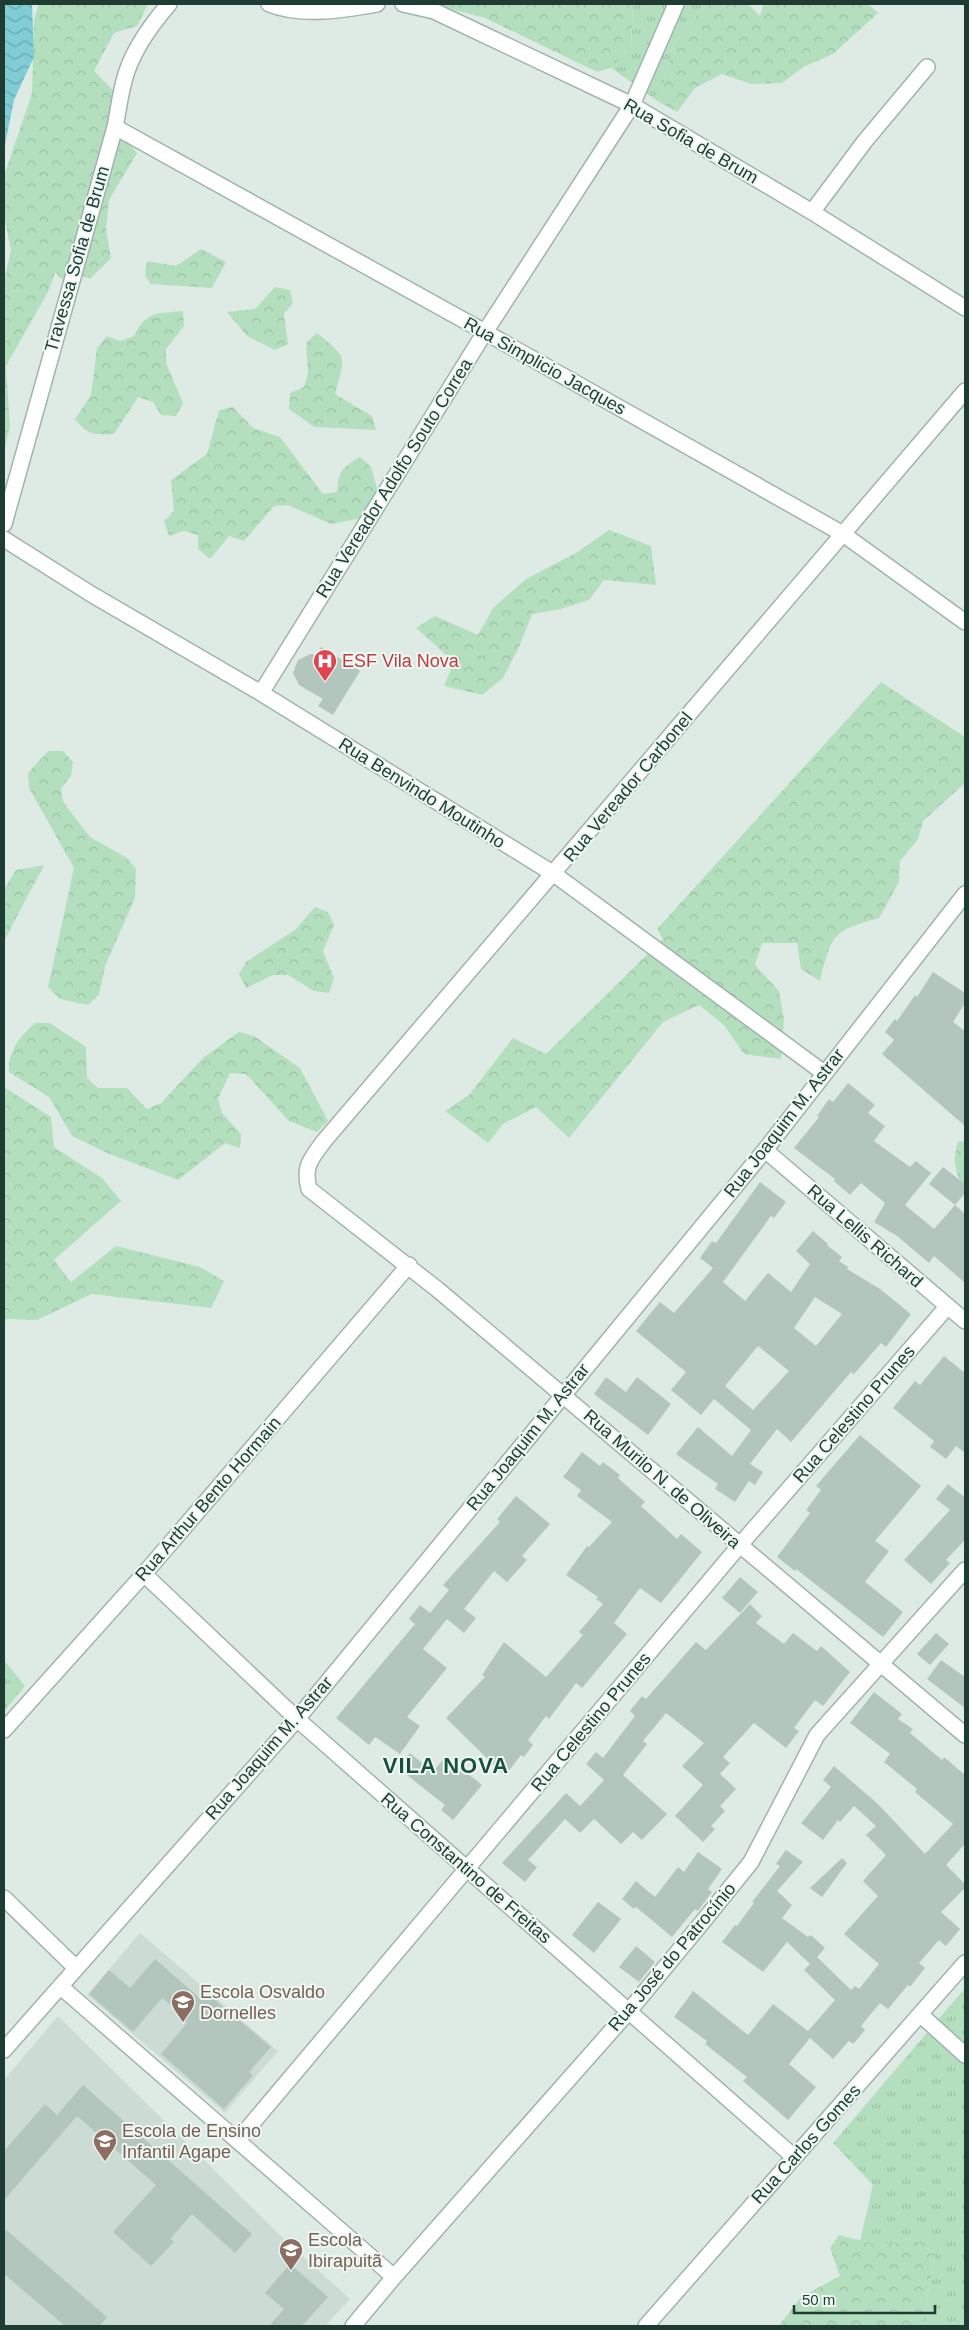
<svg xmlns="http://www.w3.org/2000/svg" width="969" height="2330" viewBox="0 0 969 2330" font-family="Arial,sans-serif">
	<style>
		.built { fill: #ccdbd3 }
		.grass { fill: url(#grass-tufts) }
		.forest { fill: url(#forest-crowns) }
		.water { fill: url(#water-waves) }
		.building { fill: #b3c6bd; fill-rule: evenodd }
		.lines { fill: none; stroke-linecap: round; stroke-linejoin: round }
		.street-casing { stroke: #a1b3ac; stroke-width: 18 }
		.street { stroke: #fff; stroke-width: 15 }
		.labels { text-anchor: middle; dominant-baseline: central; stroke-width: 4; stroke-linejoin: round; paint-order: stroke }
		.street-label { font-size: 18px; fill: #1e3c33; stroke: #eef8f3 }
		.health-label { font-size: 18px; fill: #be3a42; stroke: #eef8f3; text-anchor: start }
		.education-label { font-size: 18px; fill: #785e54; stroke: #eef8f3; text-anchor: start }
		.district-label { font-size: 22px; font-weight: bold; letter-spacing: 1px; fill: #185040; stroke: #eef8f3 }
	</style>
	<defs>
		<pattern id="grass-tufts" width="24" height="20" patternUnits="userSpaceOnUse" patternTransform="scale(1.25)"><rect width="24" height="20" fill="#b4dfbe"/><path d="M3 7l-1-3M5 7V3M7 7l1-3M15 17l-1-3M17 17v-4M19 17l1-3" fill="none" stroke="#9ac0a4"/></pattern>
		<pattern id="forest-crowns" width="20" height="18" patternUnits="userSpaceOnUse" patternTransform="scale(1.25)"><rect width="20" height="18" fill="#b4dfbe"/><path d="M2 6a3 3 0 1 1 6 0M12 15a3 3 0 1 1 6 0" fill="none" stroke="#9ac0a4"/></pattern>
		<pattern id="water-waves" width="16" height="10" patternUnits="userSpaceOnUse" patternTransform="scale(1.25)"><rect width="16" height="10" fill="#80cdd6"/><path d="M0 5q4-4 8 0t8 0" fill="none" stroke="#68a8ae"/></pattern>
	</defs>
	<rect width="100%" height="100%" fill="#deebe5"/>
	<path class="built" d="M140,1933L278,2051L225,2113L87,1995Z
		M58,2016L288,2243L350,2299L325,2326H4V2080Z"/>
	<path class="grass" d="M633,4H706L673,45L659,102L611,68L631,47Z
		M4,1660L25,1686L4,1711Z
		M965,1988V2326H922L935,2254L912,2238L882,2246L860,2241L873,2185L833,2143Z"/>
	<path class="forest" d="M39,4H148L137,26L114,33L94,71L127,104L118,116L117,130L137,153L109,200L106,229L111,258L90,279L76,273L62,279L55,272L49,290L6,366L10,427L4,451V281L11,250L4,216V176L32,93L34,19Z
		M432,4H633L631,47L611,68L597,72L485,18Z
		M706,4H748L760,16L763,4H868L878,13L833,54L805,66L782,83L751,84L722,74L695,88L677,112L659,102L673,45Z
		M201,249L226,262L212,288L151,284L145,276L147,261L176,266Z
		M275,287L290,290L293,303L284,314L288,344L275,350L247,336L227,312L255,309Z
		M183,311L184,326L166,349V363L183,403L176,416L161,415L153,402L138,397L114,434C94,435 87,435 75,419L91,395L97,348L107,336L120,341L134,336C147,310 157,314 183,311Z
		M317,333C349,359 345,356 335,394L372,416L376,430L314,427L289,409L290,393L304,387L308,373L306,343Z
		M233,407L253,428L280,437L323,494L337,492C338,472 342,467 360,457L371,467L379,495L362,518L331,524L288,505L274,506L244,541L229,536L210,559L198,549V535L184,531L169,536L164,521L174,511L171,480L207,454L219,410Z
		M609,530L651,546L656,585L604,580L589,600L561,609L532,614L519,647L503,678L482,695L444,686L454,662L416,628L435,616L478,635L493,608L526,579L576,553Z
		M881,682L965,737V783L923,821L918,839L900,861L899,882L879,918C832,931 832,934 820,981L801,969L797,943H762L755,965L779,991L784,1020L781,1059L744,1054L724,1025L699,1005L663,1022L569,1138L536,1107L503,1124L488,1143L445,1111L469,1095L513,1038L546,1054L663,939L657,929Z
		M48,751H63L73,762L71,776L61,788L63,802L90,837L127,858L136,869L135,898L105,966L99,995L88,1005L60,999L48,987L74,868L29,788L28,773Z
		M44,865L4,941V889L16,870Z
		M315,907L328,912L334,925L323,951L334,978L329,993L314,991L288,975H273L246,988L239,974L246,962L296,929Z
		M35,1023H50L86,1047L87,1078L98,1088H127L147,1109L161,1103L203,1058L239,1032L254,1036L300,1068L328,1121L317,1132L289,1121L246,1074L230,1073L218,1099L222,1113L241,1134L240,1148L225,1143L178,1180L107,1153L72,1136L49,1097L9,1072C8,1051 19,1037 35,1023Z
		M4,1087L51,1117L54,1147L102,1178L121,1201L54,1260L71,1282L116,1246L200,1267L224,1281L211,1308L92,1294L37,1320L8,1319L4,1321Z
		M965,1141V1192C956,1172 951,1163 958,1142Z
		M839,2235L882,2246L912,2238L935,2254L922,2326H779L801,2297L840,2276L830,2248Z"/>
	<path class="water" d="M4,4H32L34,57L14,100L4,150Z"/>
	<path class="building" d="M321,647L360,671L333,715L318,706L323,699L299,685L293,673L298,660L310,654L317,655Z
		M933,972L965,993V1003L953,1022L965,1031V1126L882,1054L894,1040L885,1032L895,1019L897,1021L915,995L917,997Z
		M848,1083L875,1105L868,1113L885,1126L874,1141L910,1167L916,1161L931,1173L905,1205L934,1229L955,1205L965,1214V1283L934,1256L929,1263L897,1236L874,1222L885,1203L861,1183L850,1195L834,1181L835,1179L794,1148L819,1117L817,1116L829,1099L833,1102Z
		M943,1167L965,1184V1193L955,1205L929,1184Z
		M760,1182L786,1202L774,1218L771,1216L723,1282L745,1301L768,1273L791,1292L810,1264L796,1251L813,1231L828,1244L827,1245L842,1257L839,1261L848,1267L847,1269L880,1289L911,1314L886,1347L881,1343L854,1374L851,1372L791,1442L777,1429L750,1464L763,1472L755,1485L749,1481L735,1502L715,1489L718,1484L676,1454L698,1427L732,1456L751,1430L714,1399L701,1415L671,1390L686,1372L636,1331L660,1302L674,1313L713,1268L700,1258L712,1241L716,1243ZM815,1297L842,1314L816,1346L794,1328ZM758,1346L789,1371L753,1410L725,1386Z
		M944,1356L965,1373V1453L956,1446L946,1459L930,1447L934,1441L893,1408L915,1381L920,1385Z
		M606,1377L626,1392L637,1377L671,1404L648,1435L594,1394Z
		M860,1435L921,1486L875,1541L889,1551L865,1582L903,1612L883,1637L796,1569L795,1571L777,1557L810,1513L806,1510L821,1490L816,1486Z
		M582,1452L600,1466L603,1462L620,1475L618,1478L645,1502L641,1506L677,1539L681,1534L702,1552L661,1603L640,1588L614,1623L627,1634L582,1688L576,1683L549,1719L546,1716L528,1740L533,1745L524,1757L521,1755L505,1776L446,1718L485,1677L482,1675L504,1642L546,1677L583,1635L579,1632L603,1604L596,1599L598,1597L566,1575L587,1546L589,1547L612,1522L577,1496L581,1490L563,1477Z
		M948,1484L963,1496L965,1495V1540L946,1560L950,1563L931,1584L904,1560L950,1510L936,1499Z
		M516,1496L550,1524L522,1556L527,1560L507,1582L494,1571L464,1609L476,1618L464,1633L447,1619L423,1649L447,1668L407,1717L420,1726L400,1754L375,1737L369,1745L336,1718L415,1624L409,1619L420,1605L430,1613L449,1590L443,1585L500,1522L497,1519Z
		M740,1577L758,1592L740,1613L722,1598Z
		M750,1604L762,1616L756,1623L784,1644L793,1633L817,1651L821,1646L850,1672L823,1706L815,1700L794,1728L799,1731L786,1748L754,1723L723,1757L730,1763L720,1774L736,1789L720,1806L725,1811L711,1826L715,1829L703,1842L675,1816L703,1785L682,1766L704,1743L666,1713L643,1741L647,1744L623,1775L667,1814L642,1840L633,1832L621,1844L594,1819L580,1833L565,1819L528,1860L537,1867L525,1882L502,1863L566,1793L580,1806L604,1780L586,1764L596,1752L603,1758L635,1716L630,1711L642,1696L646,1699L696,1642L706,1650Z
		M936,1633L949,1644L930,1665L917,1654Z
		M941,1660L965,1677V1708L927,1679Z
		M874,1692L902,1714L898,1719L913,1729L910,1733L942,1760L944,1757L965,1775V1844L946,1865L965,1884V1888L941,1912L960,1929L946,1946L939,1940L919,1963L925,1968L910,1987L908,1985L888,2009L880,2003L861,2026L865,2030L853,2044L849,2041L833,2059L810,2038L789,2064L816,2087L788,2120L743,2081L747,2077L705,2044L707,2041L674,2017L693,1991L748,2035L773,2004L808,2031L835,2000L804,1970L810,1964L787,1942L763,1972L722,1942L735,1925L737,1926L754,1903L752,1902L780,1866L776,1864L786,1850L803,1862L777,1891L792,1905L782,1918L808,1937L811,1935L825,1948L817,1957L851,1990L855,1986L859,1989L879,1964L844,1934L878,1896L863,1881L886,1855L866,1835L876,1826L854,1806L840,1822L838,1820L823,1840L801,1823L831,1787L823,1780L834,1766L879,1805L925,1854L953,1824L915,1792L917,1789L884,1762L890,1754L850,1723Z
		M410,1753L433,1772L446,1756L482,1785L453,1820L441,1810L445,1805L398,1768Z
		M698,1852L722,1869L708,1889L712,1892L698,1911L695,1909L672,1937L636,1907L634,1909L622,1899L636,1881L655,1897L678,1867L684,1872Z
		M842,1858L847,1863L822,1897L810,1888Z
		M598,1902L621,1919L594,1953L572,1935Z
		M636,1946L655,1962L639,1982L619,1967Z
		M155,1959L202,2000L208,1994L271,2047L249,2072L253,2075L224,2109L161,2054L187,2023L184,2021L187,2018L162,1998L133,2032L89,1994L109,1970L130,1988Z
		M83,2085L252,2234L235,2253L192,2214L170,2239L174,2242L151,2266L113,2232L156,2185L77,2116L4,2200V2151L45,2104L57,2115Z
		M4,2228L107,2317L100,2326H65L4,2274Z
		M290,2264L328,2297L302,2326H269L284,2309L265,2293Z"/>
	<g class="lines">
		<g class="street-casing">
			<path id="street" d="M269,4C302,17 343,10 377,4
				M403,4L434,11L632,105L812,212L965,308
				M115,127L485,332L843,534L965,622
				M812,212L865,141L927,67
				M965,391L324,1141C311,1159 303,1166 309,1189L437,1289L965,1735
				M4,524L115,127C118,112 120,96 124,81C131,52 150,26 169,4
				M4,539L91,594L261,693L554,874L824,1073
				M261,693L485,332L632,105L676,4
				M765,1150L965,1321
				M144,1574L297,1719L794,2157
				M4,1730L144,1574L409,1265
				M4,1898L76,1968
				M61,1987L394,2277
				M921,2015L965,2055
				M4,2050L297,1719L765,1150L965,894
				M238,2140L740,1545L947,1307
				M353,2326L394,2277L629,2011L705,1919L751,1862L817,1735L965,1570
				M646,2326L965,1963"/>
		</g>
		<use href="#street" class="street"/>
	</g>
	<defs>
		<g id="hospital-pin" transform="scale(1.25)"><path d="M0 17L-7.5 6A9.5 9.5 0 1 1 7.5 6Z" fill="#e0444e" stroke="#eef8f3"/><path d="M-5-5h3v3.5h4V-5h3V5h-3V1.5h-4V5h-3Z" fill="#fff"/></g>
		<g id="school-pin" transform="scale(1.25)"><path d="M0 17L-7.5 6A9.5 9.5 0 1 1 7.5 6Z" fill="#8d6e63" stroke="#eef8f3"/><path d="M0-5L7-2L0 1L-7-2ZM-4 1L0 2.5L4 1V4Q0 6-4 4Z" fill="#fff"/></g>
	</defs>
	<g fill-rule="evenodd">
		<use href="#hospital-pin" x="325" y="661"/>
		<use href="#school-pin" x="183" y="2002"/>
		<use href="#school-pin" x="105" y="2141"/>
		<use href="#school-pin" x="291" y="2250"/>
	</g>
	<g class="labels">
		<g class="street-label">
			<text transform="translate(691 141) rotate(30)">Rua Sofia de Brum</text>
			<text transform="translate(77 259) rotate(-74)">Travessa Sofia de Brum</text>
			<text transform="translate(545 366) rotate(29)">Rua Simplicio Jacques</text>
			<text transform="translate(394 478) rotate(-58)">Rua Vereador Adolfo Souto Correa</text>
			<text transform="translate(628 787) rotate(-50)">Rua Vereador Carbonel</text>
			<text transform="translate(422 793) rotate(32)">Rua Benvindo Moutinho</text>
			<text transform="translate(784 1123) rotate(-52)">Rua Joaquim M. Astrar</text>
			<text transform="translate(865 1236) rotate(41)">Rua Lellis Richard</text>
			<text transform="translate(854 1414) rotate(-49)">Rua Celestino Prunes</text>
			<text transform="translate(528 1437) rotate(-51)">Rua Joaquim M. Astrar</text>
			<text transform="translate(662 1479) rotate(41)">Rua Murilo N. de Oliveira</text>
			<text transform="translate(208 1499) rotate(-49)">Rua Arthur Bento Hormain</text>
			<text transform="translate(591 1722) rotate(-50)">Rua Celestino Prunes</text>
			<text transform="translate(269 1748) rotate(-49)">Rua Joaquim M. Astrar</text>
			<text transform="translate(466 1868) rotate(41)">Rua Constantino de Freitas</text>
			<text transform="translate(672 1957) rotate(-50)">Rua José do Patrocínio</text>
			<text transform="translate(806 2144) rotate(-48)">Rua Carlos Gomes</text>
		</g>
		<g class="health-label">
			<text x="342" y="661">ESF Vila Nova</text>
		</g>
		<g class="education-label">
			<text x="200" y="1992">Escola Osvaldo<tspan x="200" dy="21">Dornelles</tspan></text>
			<text x="122" y="2131">Escola de Ensino<tspan x="122" dy="21">Infantil Agape</tspan></text>
			<text x="308" y="2240">Escola<tspan x="308" dy="21">Ibirapuitã</tspan></text>
		</g>
		<g class="district-label">
			<text x="446" y="1765">VILA NOVA</text>
		</g>
	</g>
	<rect width="969" height="2330" fill="none" stroke="#1e3c33" stroke-width="10"/>
	<path d="M794 2305v8h141v-8" fill="none" stroke="#1e3c33" stroke-width="2.5"/>
	<text x="802" y="2305" font-size="15" fill="#1e3c33" stroke="#eef8f3" stroke-width="4" paint-order="stroke">50 m</text>
</svg>
